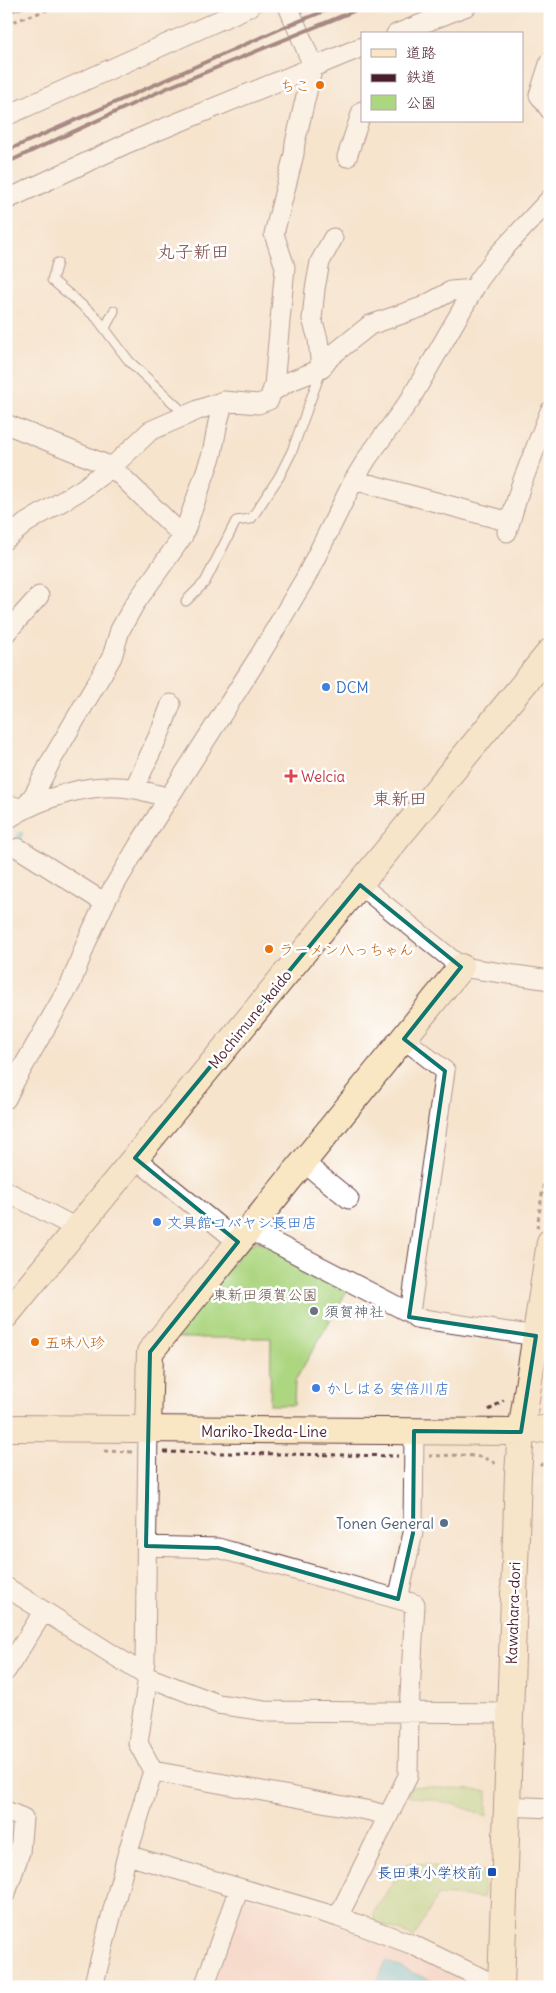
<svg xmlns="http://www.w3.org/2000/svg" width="556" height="1993" viewBox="0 0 556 1993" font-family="Delius,'Klee One',sans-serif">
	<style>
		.built { fill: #f7d0ca }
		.green { fill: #add681; stroke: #7c7a56 }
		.water { fill: #5fc1de; stroke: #547084 }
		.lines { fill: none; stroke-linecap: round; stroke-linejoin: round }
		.stream { stroke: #5fc1de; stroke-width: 5 }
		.lane-casing { stroke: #643d43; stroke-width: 11 }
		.street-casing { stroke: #643d43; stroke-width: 21 }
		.secondary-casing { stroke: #643d43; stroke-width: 28 }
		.path { stroke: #643d43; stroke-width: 3; stroke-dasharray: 4 4; stroke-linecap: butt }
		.lane { stroke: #fff; stroke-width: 9 }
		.street { stroke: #fff; stroke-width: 19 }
		.secondary { stroke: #f9e7c3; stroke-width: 26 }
		.rail { stroke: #4a1f2b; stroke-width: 4 }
		.marked { fill: none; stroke: #0f766e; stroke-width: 4; stroke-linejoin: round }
		.food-dot { fill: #e8710a; stroke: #fff; stroke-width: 2 }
		.shop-dot { fill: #3f7fe0; stroke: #fff; stroke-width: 2 }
		.health-dot { fill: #e0444e; stroke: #fff; stroke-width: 2 }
		.worship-dot { fill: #6b7280; stroke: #fff; stroke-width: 2 }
		.service-dot { fill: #5c6f8a; stroke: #fff; stroke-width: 2 }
		.transit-dot { fill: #1a4fb4; stroke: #fff; stroke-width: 2 }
		.labels { text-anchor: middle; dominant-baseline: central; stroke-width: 5; stroke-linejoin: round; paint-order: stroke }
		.food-label { font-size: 15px; fill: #c56008; stroke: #fff; text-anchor: start }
		.shop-label { font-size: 15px; fill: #366cbe; stroke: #fff; text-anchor: start }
		.health-label { font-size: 15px; fill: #be3a42; stroke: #fff; text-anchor: start }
		.street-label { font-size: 15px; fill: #4a1f2b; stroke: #fff }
		.park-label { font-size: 15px; fill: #685645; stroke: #fff }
		.worship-label { font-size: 15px; fill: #5b616d; stroke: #fff; text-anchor: start }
		.service-label { font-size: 15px; fill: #4e5e75; stroke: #fff; text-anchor: end }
		.transit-label { font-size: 15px; fill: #164399; stroke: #fff; text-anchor: end }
		.quarter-label { font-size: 18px; fill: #7a4b48; stroke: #fff }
	</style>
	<rect width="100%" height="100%" fill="#fff"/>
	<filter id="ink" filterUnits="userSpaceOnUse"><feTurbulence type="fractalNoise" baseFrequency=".02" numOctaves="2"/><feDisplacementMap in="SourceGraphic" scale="10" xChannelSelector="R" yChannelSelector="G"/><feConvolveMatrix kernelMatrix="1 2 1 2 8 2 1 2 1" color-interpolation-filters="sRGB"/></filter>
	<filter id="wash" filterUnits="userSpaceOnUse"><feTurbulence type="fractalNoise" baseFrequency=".0096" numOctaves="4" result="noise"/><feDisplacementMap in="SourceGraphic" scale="20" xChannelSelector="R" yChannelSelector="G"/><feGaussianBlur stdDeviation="1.12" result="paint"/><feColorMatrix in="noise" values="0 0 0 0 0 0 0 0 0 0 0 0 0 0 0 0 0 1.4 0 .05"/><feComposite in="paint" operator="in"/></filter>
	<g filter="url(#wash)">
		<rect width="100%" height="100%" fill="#f6e4cd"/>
		<path class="built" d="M244,1897L338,1925L414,1954L476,1987H212Z"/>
		<path class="green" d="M258,1241L348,1289L295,1381L294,1405H270L271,1338H179L174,1336L247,1245Z
			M410,1786L487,1791V1816C460,1806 437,1798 409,1797Z
			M409,1863L426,1864L452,1871L485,1872L483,1898L438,1895L414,1937L375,1922L373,1913L404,1865Z"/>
		<path class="water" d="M386,1961L441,1985V1987H375Z"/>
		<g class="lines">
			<path class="stream" d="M6,862L21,834"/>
		</g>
	</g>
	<g filter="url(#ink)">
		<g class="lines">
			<g class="lane-casing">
				<path id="lane" d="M57,263L52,280L96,317L129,361L186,415
					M105,328L114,311
					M186,601L205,582L236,521L251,519L279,477L292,451L321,371"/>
			</g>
			<g class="street-casing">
				<path id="street" d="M396,34L467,6
					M550,61L539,95L550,110
					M6,116L251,6
					M347,157L362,111
					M6,200L128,143L362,47
					M321,369L318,339L312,319L315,289L320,262L333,238
					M272,392L288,382L321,369L331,356L370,325L422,307L451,291L474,289
					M224,401L258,404L269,400L274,385L285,267L274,234L294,154L295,143L313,66L288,6
					M6,424L112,467L183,536
					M354,480L510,522
					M507,532L521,485L550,411
					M6,539L26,523L81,490L112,467L150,431L198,410L224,401L218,422L212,454L183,536L134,605L120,630L112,657L51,761L35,793L24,809L6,804
					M6,633L39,596
					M134,789L162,728L171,704
					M6,820C42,797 92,781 135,789C146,791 158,795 169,798
					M18,848L105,903
					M360,885L461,967L550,980
					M6,1099L15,1081L71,983L87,941L106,900L138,846L260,655L306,577L354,480L368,457L410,400L479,280L497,256L550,199
					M135,1158L238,1242
					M303,1162L349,1199
					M6,1191L78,1229
					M248,1229L410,1313L445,1071L404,1039
					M410,1313L416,1318L536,1336
					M146,1546L218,1548L415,1604L409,1712L408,1776L338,1917
					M6,1587L148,1677L218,1704L264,1711L509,1713
					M398,1599L413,1533L414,1431
					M6,1671L44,1611
					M143,1674L145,1662L148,1430
					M148,1677L138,1743L153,1771L127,1855L338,1917L411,1944L500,1987
					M153,1771L371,1811L388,1816
					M506,1806L550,1808
					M6,1811L23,1818L20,1852L6,1893
					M93,1987L127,1855
					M204,1987L239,1888"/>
			</g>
			<g class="secondary-casing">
				<path id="secondary" d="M6,1315L550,652
					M6,1428L521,1432L550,1428
					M148,1430L150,1352L461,967
					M501,1987L518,1474L521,1432L550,1242"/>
			</g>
			<path class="path" d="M6,24L59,6
				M537,1228L550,1142
				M489,1410L504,1400
				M104,1451L133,1452
				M164,1452L398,1456
				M429,1456C448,1456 484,1451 498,1466
				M540,1466L550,1457"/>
			<use href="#lane" class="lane"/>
			<use href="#street" class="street"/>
			<use href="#secondary" class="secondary"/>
			<path class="rail" d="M6,12L25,6
				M6,151L282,28L337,6
				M6,163L167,88L366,6"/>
		</g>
	</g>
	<path d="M0 0H556V1993H0ZM360,885L461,967L404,1039L445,1071L409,1317L536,1336L521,1432L414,1431L413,1533L398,1599L218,1548L146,1546L150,1352L238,1242L135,1158Z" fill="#f6e4cd" fill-opacity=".55" fill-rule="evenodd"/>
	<path class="marked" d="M360,885L461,967L404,1039L445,1071L409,1317L536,1336L521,1432L414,1431L413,1533L398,1599L218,1548L146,1546L150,1352L238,1242L135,1158Z"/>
	<g class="food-dot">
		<circle cx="320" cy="85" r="5"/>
		<circle cx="269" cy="949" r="5"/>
		<circle cx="35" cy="1342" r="5"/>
	</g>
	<g class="shop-dot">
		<circle cx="326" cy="687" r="5"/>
		<circle cx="157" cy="1222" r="5"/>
		<circle cx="316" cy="1388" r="5"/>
	</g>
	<path class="health-dot" d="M288.5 768.5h5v5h5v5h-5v5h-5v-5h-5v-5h5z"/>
	<circle class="worship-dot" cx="314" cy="1311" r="5"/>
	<circle class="service-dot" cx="444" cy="1523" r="5"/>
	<rect class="transit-dot" x="487" y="1867" width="10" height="10" rx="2.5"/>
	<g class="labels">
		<g class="food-label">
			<text x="310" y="85" text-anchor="end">ちこ</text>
			<text x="279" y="949">ラーメン八っちゃん</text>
			<text x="45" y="1342">五味八珍</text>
		</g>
		<g class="shop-label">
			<text x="336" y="687">DCM</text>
			<text x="167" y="1222">文具館コバヤシ長田店</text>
			<text x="326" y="1388">かしはる 安倍川店</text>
		</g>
		<g class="health-label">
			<text x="301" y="776">Welcia</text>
		</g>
		<g class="street-label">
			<text transform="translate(250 1019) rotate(-51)">Mochimune-kaido</text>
			<text x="264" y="1431">Mariko-Ikeda-Line</text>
			<text transform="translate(513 1613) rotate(-88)">Kawahara-dori</text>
		</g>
		<g class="park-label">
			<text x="265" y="1294">東新田須賀公園</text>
		</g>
		<g class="worship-label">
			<text x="324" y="1311">須賀神社</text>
		</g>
		<g class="service-label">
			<text x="434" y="1523">Tonen General</text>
		</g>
		<g class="transit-label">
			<text x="482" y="1872">長田東小学校前</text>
		</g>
		<g class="quarter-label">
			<text x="193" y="251">丸子新田</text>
			<text x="400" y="798">東新田</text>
		</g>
	</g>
	<rect width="556" height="1993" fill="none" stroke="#fff" stroke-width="25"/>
	<rect x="361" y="32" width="162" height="90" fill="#ffffff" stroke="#b7a5aa"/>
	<rect x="371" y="49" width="25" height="8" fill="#f9e7c3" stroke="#b7a5aa"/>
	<text x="406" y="58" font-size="15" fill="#4a1f2b">道路</text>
	<rect x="371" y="74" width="25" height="8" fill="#4a1f2b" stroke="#b7a5aa"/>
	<text x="406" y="82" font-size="15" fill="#4a1f2b">鉄道</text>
	<rect x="371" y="95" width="25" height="15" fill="#add681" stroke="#b7a5aa"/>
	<text x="406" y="108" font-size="15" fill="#4a1f2b">公園</text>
</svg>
